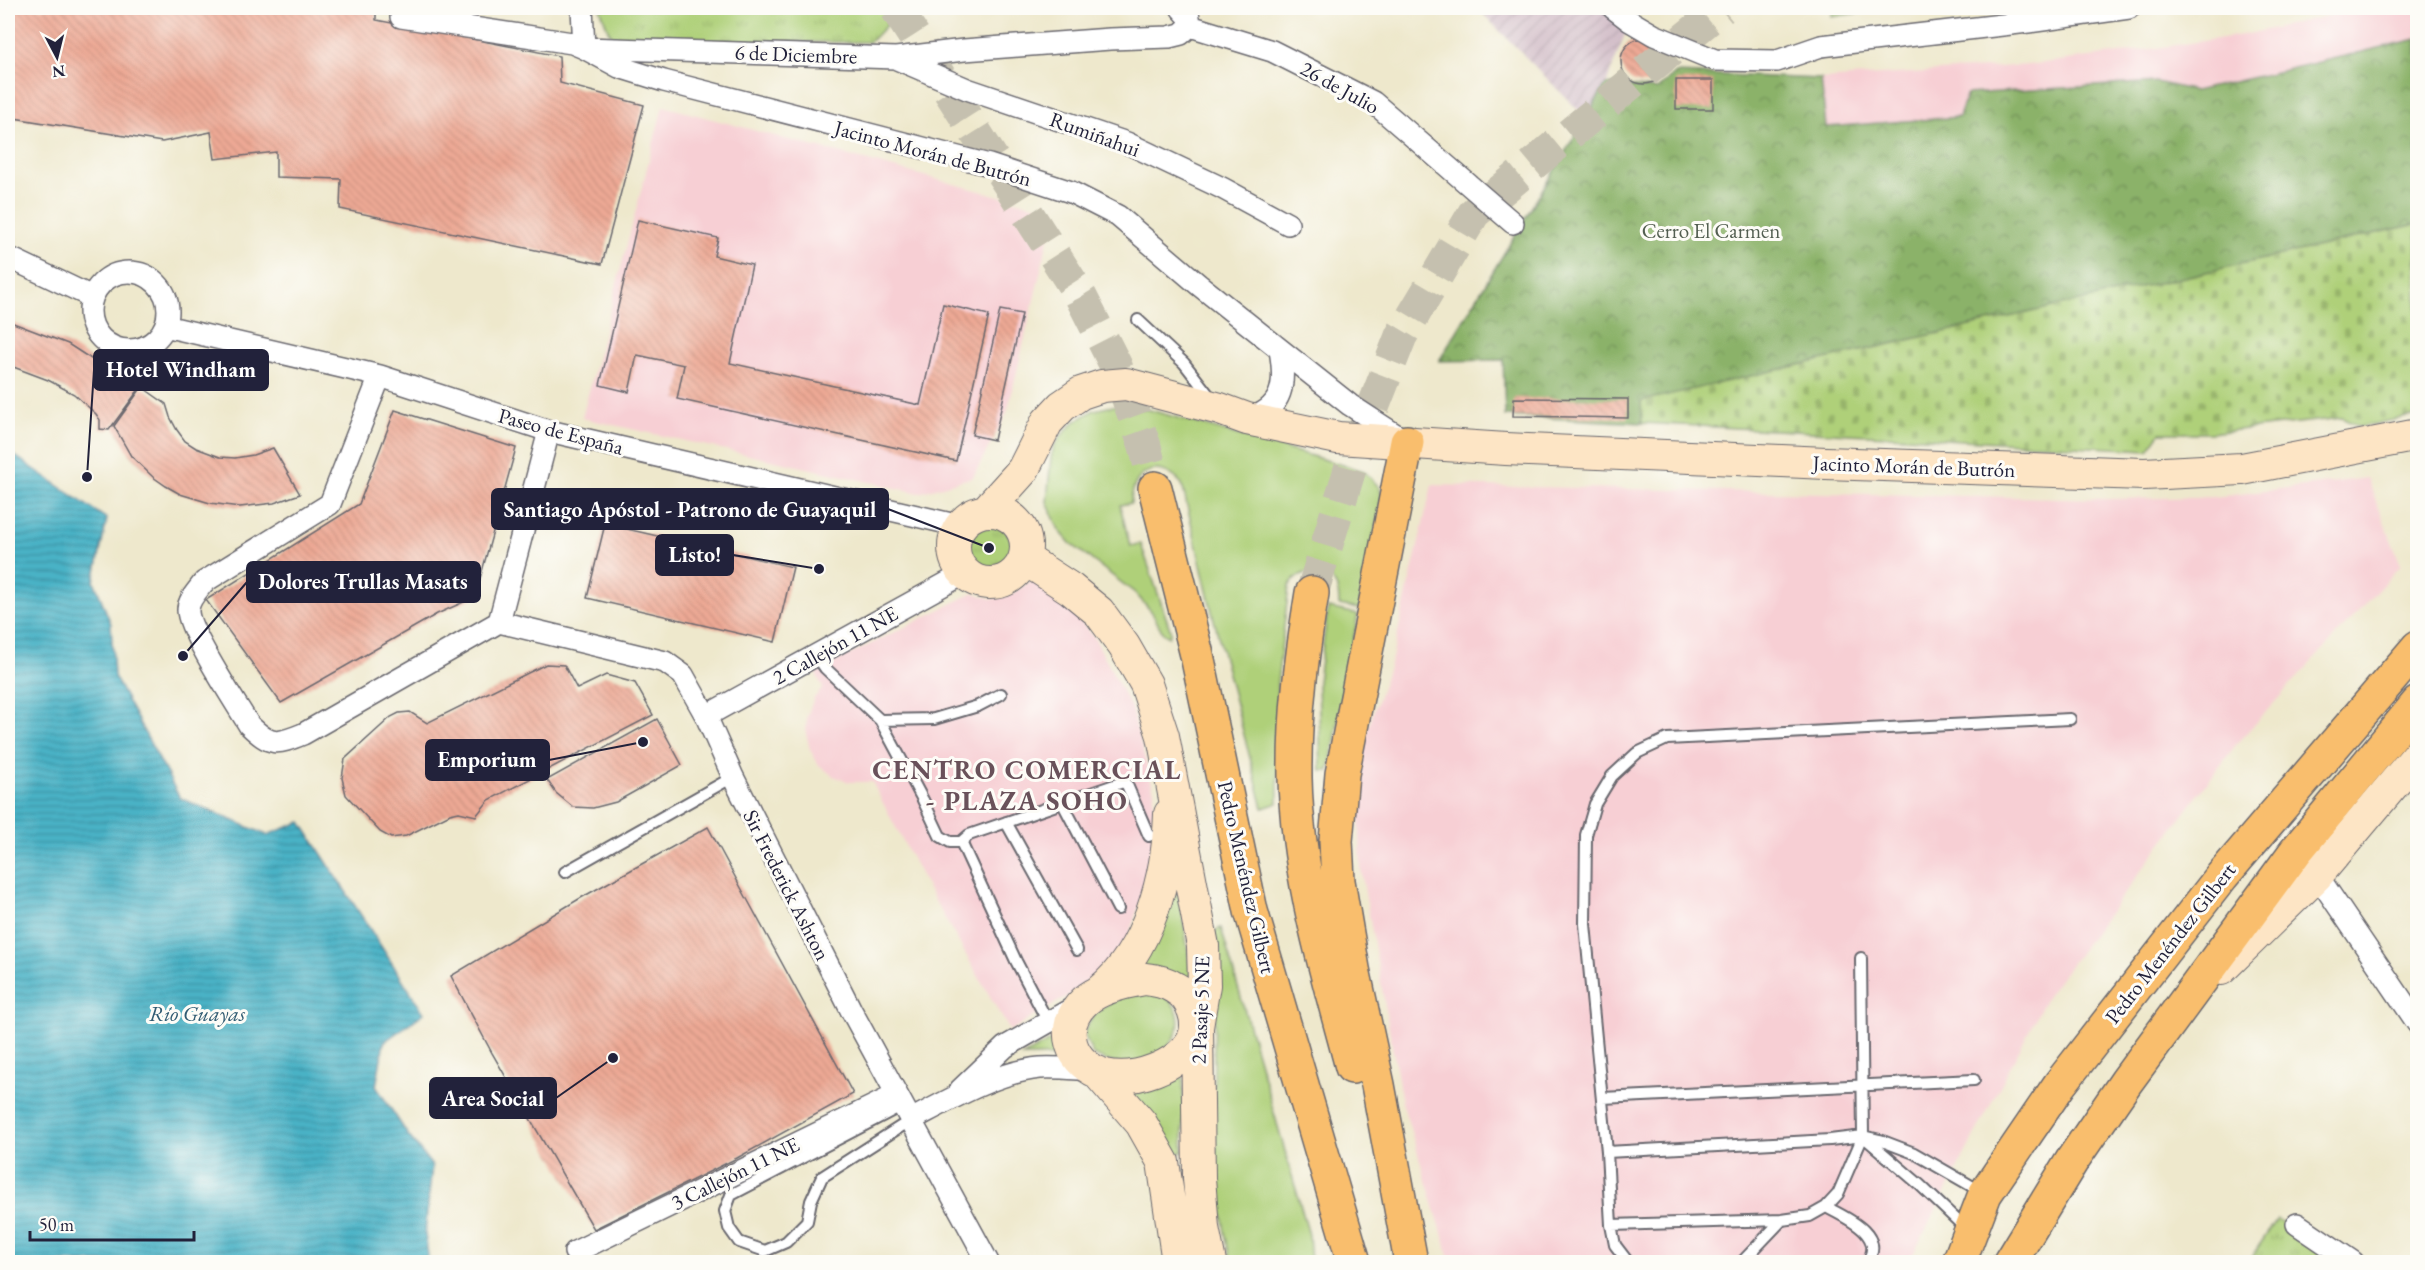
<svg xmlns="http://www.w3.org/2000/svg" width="2425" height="1270" viewBox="0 0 2425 1270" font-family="'EB Garamond',serif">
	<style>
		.built { fill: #f7cfd4 }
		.industrial { fill: url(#industrial-furrows) }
		.green { fill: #afd079; stroke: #68795a; stroke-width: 1.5 }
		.forest { fill: url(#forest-crowns); stroke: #566a52; stroke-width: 1.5 }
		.cemetery { fill: url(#cemetery-stones); stroke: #68795a; stroke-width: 1.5 }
		.park { fill: url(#park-tufts); stroke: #68795a; stroke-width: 1.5 }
		.water { fill: url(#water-rules); stroke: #356a80; stroke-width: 1.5 }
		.building { fill: url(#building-back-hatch) }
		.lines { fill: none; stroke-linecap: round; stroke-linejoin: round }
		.primary-tunnel { stroke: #c5c0af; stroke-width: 33; stroke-dasharray: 33 16; stroke-linecap: butt }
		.lane-casing { stroke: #69676e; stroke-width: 14 }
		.street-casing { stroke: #69676e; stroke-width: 24 }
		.secondary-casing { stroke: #69676e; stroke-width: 34 }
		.primary-casing { stroke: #69676e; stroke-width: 36 }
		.lane { stroke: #fff; stroke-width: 10 }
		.street { stroke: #fff; stroke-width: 21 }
		.secondary { stroke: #fde5c5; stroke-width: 32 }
		.primary { stroke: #f9be6d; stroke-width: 33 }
		.labels { text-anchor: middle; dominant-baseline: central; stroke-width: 6; stroke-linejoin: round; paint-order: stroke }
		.street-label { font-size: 21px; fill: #22223b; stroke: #fdfcf7 }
		.park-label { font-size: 21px; fill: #535f51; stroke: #fdfcf7 }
		.water-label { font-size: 22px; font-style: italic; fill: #315c73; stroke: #fdfcf7 }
		.district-label { font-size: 27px; font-weight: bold; letter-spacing: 1.5px; fill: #69515a; stroke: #fdfcf7 }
		.leader { fill: none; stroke: #22223b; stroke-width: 2 }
		.callout-dot { fill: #22223b; stroke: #fdfcf7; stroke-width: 2 }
		.callout { fill: #22223b; stroke: #22223b; stroke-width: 2 }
		.callout-label { font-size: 22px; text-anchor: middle; font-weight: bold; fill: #fff }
	</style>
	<defs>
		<pattern id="industrial-furrows" width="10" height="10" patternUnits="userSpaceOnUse" patternTransform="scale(1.5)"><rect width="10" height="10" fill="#d2bdc8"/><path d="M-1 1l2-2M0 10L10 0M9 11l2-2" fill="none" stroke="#b4a2ad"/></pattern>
		<pattern id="forest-crowns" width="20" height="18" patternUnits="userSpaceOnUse" patternTransform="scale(1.5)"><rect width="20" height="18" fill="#8bb269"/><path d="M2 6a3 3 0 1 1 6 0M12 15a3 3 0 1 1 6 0" fill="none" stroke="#719058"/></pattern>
		<pattern id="cemetery-stones" width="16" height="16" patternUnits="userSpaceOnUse" patternTransform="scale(1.5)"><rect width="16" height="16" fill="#afd079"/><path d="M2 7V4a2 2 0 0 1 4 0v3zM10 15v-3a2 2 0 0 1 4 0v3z" fill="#96b26a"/></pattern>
		<pattern id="park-tufts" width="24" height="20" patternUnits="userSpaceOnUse" patternTransform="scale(1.5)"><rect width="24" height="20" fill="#afd079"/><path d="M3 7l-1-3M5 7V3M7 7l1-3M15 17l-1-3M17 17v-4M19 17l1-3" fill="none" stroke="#96b26a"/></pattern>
		<pattern id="water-rules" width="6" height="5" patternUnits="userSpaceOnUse" patternTransform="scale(1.5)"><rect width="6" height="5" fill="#48b2c6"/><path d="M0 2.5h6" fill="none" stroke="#3c90a2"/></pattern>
		<pattern id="building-back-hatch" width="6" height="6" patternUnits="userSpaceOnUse" patternTransform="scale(1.5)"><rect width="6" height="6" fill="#eda994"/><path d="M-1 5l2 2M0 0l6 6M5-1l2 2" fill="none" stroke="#cb9180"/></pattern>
	</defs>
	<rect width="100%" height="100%" fill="#fdfcf7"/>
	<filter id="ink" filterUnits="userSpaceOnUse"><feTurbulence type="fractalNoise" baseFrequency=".0167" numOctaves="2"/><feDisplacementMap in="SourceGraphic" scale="12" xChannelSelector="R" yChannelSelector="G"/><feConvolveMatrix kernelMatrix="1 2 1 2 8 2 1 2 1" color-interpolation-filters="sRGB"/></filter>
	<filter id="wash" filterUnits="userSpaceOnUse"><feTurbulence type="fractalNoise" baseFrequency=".008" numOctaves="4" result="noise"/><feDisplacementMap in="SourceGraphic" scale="24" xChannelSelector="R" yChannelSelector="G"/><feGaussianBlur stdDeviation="1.35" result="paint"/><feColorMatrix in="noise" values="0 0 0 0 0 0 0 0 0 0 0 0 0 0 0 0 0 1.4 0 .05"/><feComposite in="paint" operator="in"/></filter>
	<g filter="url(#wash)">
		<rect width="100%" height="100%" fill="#eee8cc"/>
		<path class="built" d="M2362,8H2417V39L2195,91L2157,82L1959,117L1825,127L1821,79L2028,65L2151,49L2248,34Z
			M663,106L1055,211L1007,413L973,477L919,493L582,418Z
			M2367,478L2401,565L2238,742L2047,996L1909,1262H1451L1402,1102L1361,870L1359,806L1363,743L1392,658L1432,485L2109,499L2217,497Z
			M1040,575L1094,637L1131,708L1154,791V846L1144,891L1125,946L1079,989L1010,1031L928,889L872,782H849L833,776L819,765L810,750L806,733L807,716L814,698L823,688L815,672L973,593L992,599L1010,595Z"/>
		<path class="industrial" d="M1477,8H1599L1627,29L1606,84L1586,118Z"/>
		<path class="green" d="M1832,8H1891L1832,17Z
			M1118,405L1136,406L1364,471L1380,488L1382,497L1359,609L1339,605C1339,599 1339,592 1336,586C1324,566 1301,568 1289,586L1277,682L1278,803L1263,808L1212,612L1182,484C1160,459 1132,469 1131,503L1120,505L1130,546L1141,544L1171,632L1169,637L1163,633L1151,611L1135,593L1070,543L1059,530L1047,502L1051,457L1054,446L1062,435L1074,422L1094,410Z
			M1328,608L1358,614L1329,771H1321L1318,682Z
			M1175,862L1193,987L1134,970Z
			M1221,928L1309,1235L1311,1262H1231C1207,1157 1214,1055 1217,948L1214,931Z
			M1136,991L1163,993C1167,998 1175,1005 1177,1011C1188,1045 1144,1069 1115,1063C1108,1062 1100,1058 1093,1055L1084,1034C1091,1008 1114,1001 1136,991Z
			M1057,1037L1060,1056H1023Z
			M1183,1069V1152L1174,1155L1128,1091Z"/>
		<path class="forest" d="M2417,39V224L1642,401V423L1505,416L1503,360L1439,361L1606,84L1657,89L1676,73L1821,79L1826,127L1959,117L1967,94L2157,82L2195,91Z"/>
		<path class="cemetery" d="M2417,224V415L2360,427L2342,418L2211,433H2160L2148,450L1642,423L1641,401Z"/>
		<path class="park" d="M600,8H903L870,42H616L608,30Z
			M968 547a22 22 0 1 1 44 0a22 22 0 1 1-44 0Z
			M2277,1219L2336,1262H2248Z"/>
		<path class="water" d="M8,451L107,519L94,581L111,624L114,676L180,798L267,835L301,822L424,1013L384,1042L376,1086L408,1135L432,1166L425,1234L429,1262H8Z"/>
		<g id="blocks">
			<path class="building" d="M8,8H376V20L559,56L560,83L644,105L602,264L340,209L341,179L276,177V152L215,159L211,132L162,142L8,117Z
				M1621 61a23 23 0 1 1 46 0a23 23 0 1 1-46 0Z
				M1676,80H1713V109H1676Z
				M638,220L718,238L714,256L752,265L730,363L920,405L943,304L989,315L956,461L677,399L684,365L637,355L629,392L600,385Z
				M1000,310L1022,314L994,440L972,435Z
				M8,321L68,344L105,368L145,381L109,430L100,429V420L96,414L74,394L48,380L8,365Z
				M142,387L166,404L170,417L177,430L185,441L196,448L220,457L235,458L253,455L273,448L300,494L274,503L240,507L210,503L180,494L166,486L153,477L131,456L114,426Z
				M1514,398L1628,399V418L1513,416Z
				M395,410L516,448L475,597L437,614L281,703L206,600L359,504Z
				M605,524L793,567L775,642L587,598Z
				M546,664L564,665L577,689L606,675L635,683L653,715L489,800L476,816L459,812L450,814L406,836L391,838L380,832L346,795L342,778L345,759L391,717L399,713L410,712L427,723Z
				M657,719L682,765L616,802L593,808L573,807L556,793L547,780Z
				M708,827L853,1094L737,1158L594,1229L492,1053L451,976L579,899Z"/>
		</g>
	</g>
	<g filter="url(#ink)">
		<use href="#blocks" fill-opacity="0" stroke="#69676e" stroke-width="1.5"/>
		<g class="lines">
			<path class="primary-tunnel" d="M896,8L1081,297L1116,366L1145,446L1155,488
				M1312,593L1354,456L1401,336L1474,213L1722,8"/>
			<g class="lane-casing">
				<path id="lane" d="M1138,320L1184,363L1211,398
					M816,655L825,668L880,720L923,800L940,836L950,842H961
					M880,720L934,719L978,706L1001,694
					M1062,802L1118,909
					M1006,822L1077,950
					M565,872L733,777
					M1861,958L1863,1136L1838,1194L1826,1207L1810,1216L1782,1220L1611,1225L1607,1152L1585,924L1586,835L1595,804L1612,776L1637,753L1667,739L2070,719
					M1048,1022L1016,961L961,842L969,835L1123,782L1127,785L1149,836
					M1602,1098L1974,1080
					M903,1105L731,1195L725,1211L729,1228L739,1242L765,1251L786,1242L807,1221L811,1201L822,1177L911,1120
					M1865,1138L1920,1185L1962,1225
					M1607,1152L1830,1140L1863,1136L1880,1140L1914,1153L1982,1192
					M1826,1207C1845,1217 1887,1235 1867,1262
					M1611,1225L1615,1245L1628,1262
					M1742,1262L1782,1220"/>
			</g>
			<g class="street-casing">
				<path id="street" d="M582,8L584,48
					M1181,8L1189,17L1190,26L1272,51L1373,102L1513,223
					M1613,8L1630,21L1654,35L1715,60L1777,61L1821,46L2028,22L2129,8
					M401,17L572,43L584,48L896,58L964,50L1110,39L1169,37L1181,34L1190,26
					M584,48L619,67L664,81L989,165L1071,192L1118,216L1199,285L1350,405L1404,440
					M897,59L967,89L1127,143L1222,188L1288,224
					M8,257L92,297
					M90 311a39 39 0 1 1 78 0a39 39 0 1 1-78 0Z
					M165,326L380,376L549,431L960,526
					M380,376L330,504L204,582C198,590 188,600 188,610C187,629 237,705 249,725C271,746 276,745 303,734L499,622L549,431
					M1247,419C1284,409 1286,383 1280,350
					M499,622L665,662L683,675L706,716L733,777L851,1010L988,1262
					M706,716L965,573
					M2317,875L2418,1024
					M960,1090L1005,1047L1080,1004
					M911,1120C949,1100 997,1072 1040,1068C1057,1067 1074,1069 1091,1070
					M2297,1224L2353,1262
					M575,1252L896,1095"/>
			</g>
			<g class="secondary-casing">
				<path id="secondary" d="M954 547a36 36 0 1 1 72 0a36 36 0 1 1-72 0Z
					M986,511L1023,470L1047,422L1062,406L1081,393L1102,386L1126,384L1220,409L1247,419L1338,438L1506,449L1826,463L2144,474L2242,469L2418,435
					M1025,559L1071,589L1099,612L1124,646L1146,684L1163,736L1203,946L1204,985L1197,1027L1199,1178L1203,1228L1210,1262
					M2221,969L2317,875L2418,755
					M1145,979C1156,980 1166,982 1175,988C1192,997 1201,1022 1193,1039C1178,1067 1134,1082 1105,1075C1070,1065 1057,1027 1085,1001C1099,988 1127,982 1145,979Z
					M1100,991C1149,951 1168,875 1170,814
					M1097,1072L1141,1123L1163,1162L1178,1262"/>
			</g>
			<g class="primary-casing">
				<path id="primary" d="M1407,442L1342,774L1336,841L1338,881L1353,969L1378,1085L1411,1262
					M1155,488L1197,655L1251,911L1354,1262
					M1312,593C1302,654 1294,715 1295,778C1297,876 1327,973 1352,1067
					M1959,1262L1985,1194L2060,1084L2222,876L2418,647
					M2010,1262L2073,1159L2126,1082L2296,851L2418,703"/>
			</g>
			<use href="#lane" class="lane"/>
			<use href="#street" class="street"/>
			<use href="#secondary" class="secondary"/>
			<use href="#primary" class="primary"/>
		</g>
	</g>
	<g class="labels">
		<g class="street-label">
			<text transform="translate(796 54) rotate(2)">6 de Diciembre</text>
			<text transform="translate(1340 87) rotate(29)">26 de Julio</text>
			<text transform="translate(1095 134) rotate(20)">Rumiñahui</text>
			<text transform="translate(933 153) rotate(15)">Jacinto Morán de Butrón</text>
			<text transform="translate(561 431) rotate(15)">Paseo de España</text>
			<text transform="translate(1914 466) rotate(2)">Jacinto Morán de Butrón</text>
			<text transform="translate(835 645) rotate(-29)">2 Callejón 11 NE</text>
			<text transform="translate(1247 877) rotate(77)">Pedro Menéndez Gilbert</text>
			<text transform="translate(787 885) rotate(63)">Sir Frederick Ashton</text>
			<text transform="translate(2170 943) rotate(-52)">Pedro Menéndez Gilbert</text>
			<text transform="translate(1200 1010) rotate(-88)">2 Pasaje 5 NE</text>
			<text transform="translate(735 1173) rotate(-26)">3 Callejón 11 NE</text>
		</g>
		<g class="park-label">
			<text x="1711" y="230">Cerro El Carmen</text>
		</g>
		<g class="water-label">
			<text x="197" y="1013">Río Guayas</text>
		</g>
		<g class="district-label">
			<text x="1027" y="769">CENTRO COMERCIAL<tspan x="1027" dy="31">- PLAZA SOHO</tspan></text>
		</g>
	</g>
	<path class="leader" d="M87 477L94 370M989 548L888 509M819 569L733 555M183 656L247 582M643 742L549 760M613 1058L556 1098"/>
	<g class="callout-dot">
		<circle cx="87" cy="477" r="6"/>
		<circle cx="989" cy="548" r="6"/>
		<circle cx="819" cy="569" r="6"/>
		<circle cx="183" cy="656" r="6"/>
		<circle cx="643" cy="742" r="6"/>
		<circle cx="613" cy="1058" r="6"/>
	</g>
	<g class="callout">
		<rect x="94" y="350" width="174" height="40" rx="6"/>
		<rect x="492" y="489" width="396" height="40" rx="6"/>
		<rect x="656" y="535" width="77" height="40" rx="6"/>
		<rect x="247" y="562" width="233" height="40" rx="6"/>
		<rect x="426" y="740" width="123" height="40" rx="6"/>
		<rect x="430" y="1078" width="126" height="40" rx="6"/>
	</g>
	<g class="callout-label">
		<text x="181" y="377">Hotel Windham</text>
		<text x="690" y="517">Santiago Apóstol - Patrono de Guayaquil</text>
		<text x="695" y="562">Listo!</text>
		<text x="363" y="589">Dolores Trullas Masats</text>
		<text x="487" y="767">Emporium</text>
		<text x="493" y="1106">Area Social</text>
	</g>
	<rect width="2425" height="1270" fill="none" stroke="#fdfcf7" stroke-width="30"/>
	<g transform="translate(57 57) rotate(173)" stroke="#fdfcf7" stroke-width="4.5" paint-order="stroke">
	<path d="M0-4.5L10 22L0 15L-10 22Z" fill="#22223b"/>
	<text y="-9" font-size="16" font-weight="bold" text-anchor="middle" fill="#22223b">N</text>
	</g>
	<path d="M30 1231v9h164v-9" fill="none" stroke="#22223b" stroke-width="3"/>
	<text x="39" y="1231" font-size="18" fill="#22223b" stroke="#fdfcf7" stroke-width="4.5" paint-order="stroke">50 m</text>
</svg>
